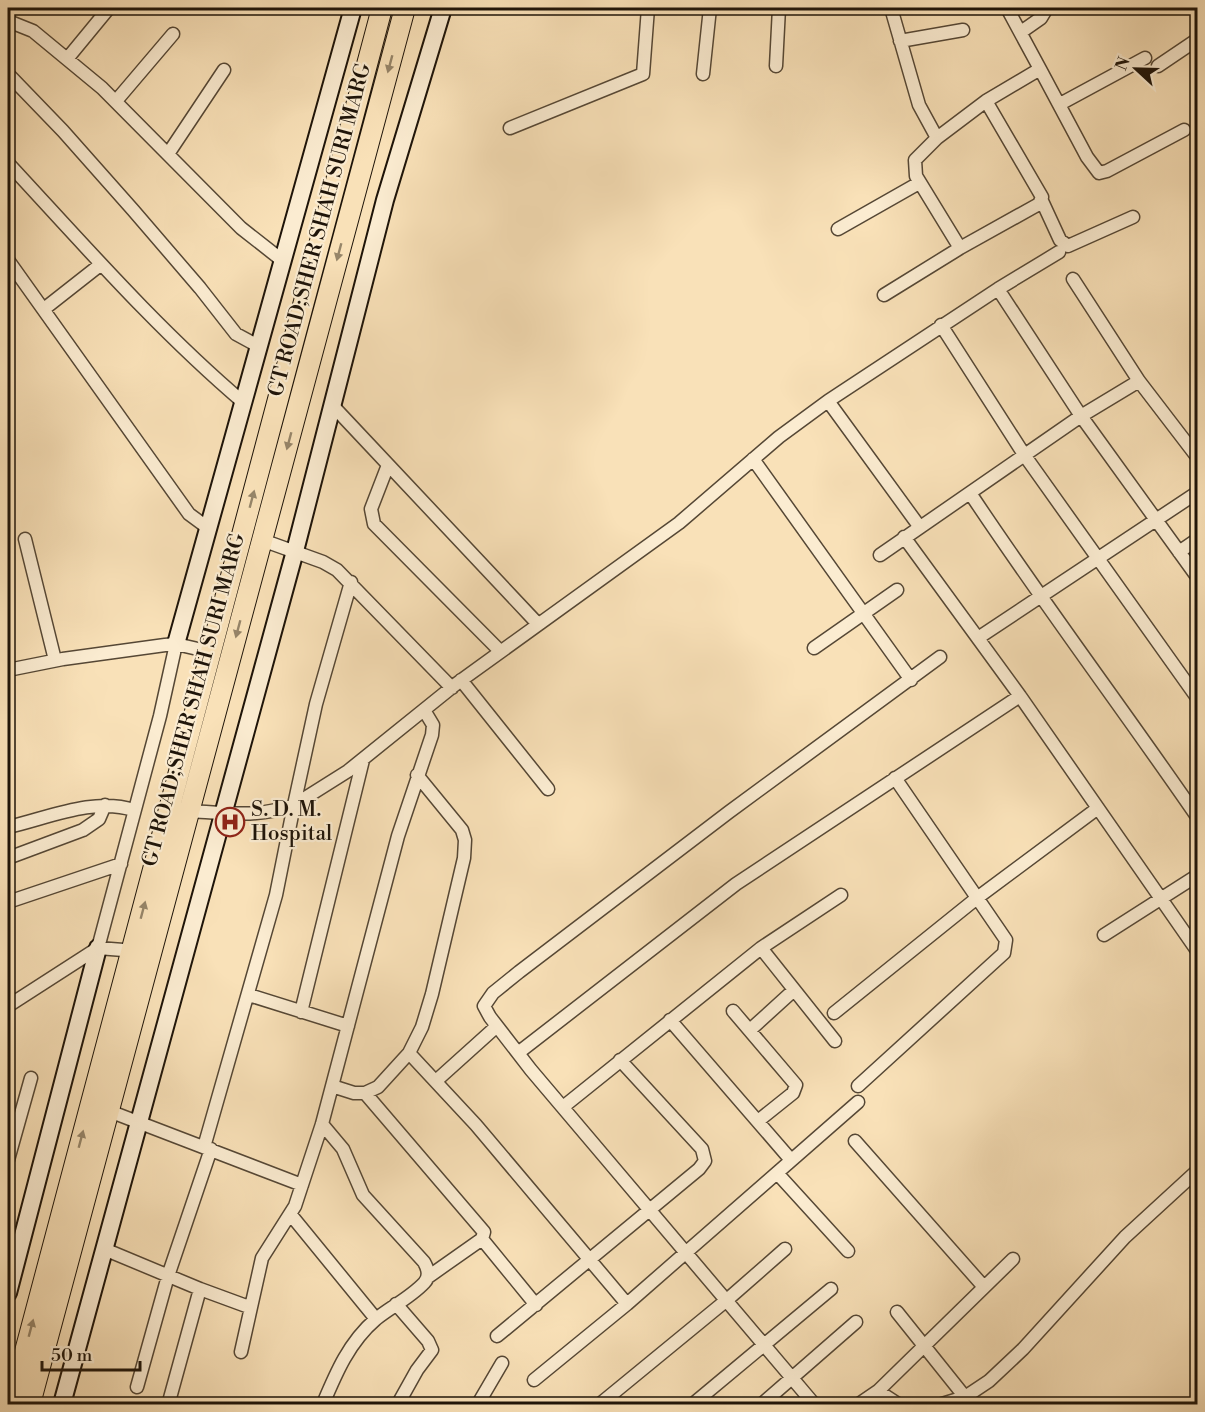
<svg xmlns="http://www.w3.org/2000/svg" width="1205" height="1412" viewBox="0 0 1205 1412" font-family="'Libre Bodoni',serif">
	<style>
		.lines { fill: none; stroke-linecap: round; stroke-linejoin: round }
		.minor-casing { stroke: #554735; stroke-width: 15 }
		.secondary-casing { stroke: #1e1409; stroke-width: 20 }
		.primary-casing { stroke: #1e1409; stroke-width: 22 }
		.minor { stroke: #fbecd1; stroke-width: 12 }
		.secondary { stroke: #fbecd1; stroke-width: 16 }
		.primary { stroke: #f9e1b8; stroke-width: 20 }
		.oneway { fill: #968569 }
		.labels { text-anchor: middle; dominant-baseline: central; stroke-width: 4.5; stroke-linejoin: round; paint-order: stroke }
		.street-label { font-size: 21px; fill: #1e1409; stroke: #fbecd1 }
		.poi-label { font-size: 21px; fill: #1e1409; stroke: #fbecd1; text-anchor: start }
	</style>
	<rect width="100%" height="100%" fill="#f9e1b8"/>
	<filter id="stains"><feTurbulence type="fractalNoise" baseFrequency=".00333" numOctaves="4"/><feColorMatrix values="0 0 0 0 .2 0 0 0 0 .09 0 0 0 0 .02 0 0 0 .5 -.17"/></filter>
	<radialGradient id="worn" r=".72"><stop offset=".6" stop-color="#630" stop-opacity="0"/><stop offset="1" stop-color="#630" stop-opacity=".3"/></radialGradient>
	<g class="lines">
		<g class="minor-casing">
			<path id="minor" d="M891,8L919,105L937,138L986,101L1040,69L1007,8
				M8,21L33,31L102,88L241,228L283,261
				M1021,32L1041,18L1047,8
				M900,41L963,30
				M67,59L109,8
				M776,66L779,8
				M1158,66L1198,39
				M1040,69L1087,157L1099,173L1107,171L1184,130
				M8,74L63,131L133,210L200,288L236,334L260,347
				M703,74L710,8
				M116,101L173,34
				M1060,104L1145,58
				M510,128L643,74L648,8
				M937,138L915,160L916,176L960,248L1039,204L1042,197L986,101
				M168,154L224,70
				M8,163C84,245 158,330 244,403
				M1042,201L1060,240L1068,246L1133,217
				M838,229L919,183
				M8,260L189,514L208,528
				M1073,279L1139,381L1198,458
				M998,289L1081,416L1198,578
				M884,295L960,248
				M44,309L100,265
				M941,325L1025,456L1198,699
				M828,401L919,526
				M333,406L537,623
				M753,459L911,680
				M388,465L371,509L374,524L500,651
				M970,493C1043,603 1123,709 1198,818
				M904,537L1020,696L1198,952
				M25,539L55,660
				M262,540L323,562L337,570L452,688
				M1179,552L1198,539
				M880,555L1081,416L1139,381
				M978,638L1198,492
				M814,648L897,590
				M8,670L63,659L165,645L176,644L211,652
				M461,680L548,789
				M189,811C226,813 258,818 294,805L316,704L351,582
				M8,827C48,818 93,797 134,810
				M8,858L83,830L99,819L105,805
				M8,902L121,864
				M1104,935L1198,875
				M98,948L160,716L176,644
				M761,948L835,1041
				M249,995L348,1026
				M8,1006L98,948L136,951
				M733,1011L796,1085L793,1093L758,1121
				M301,1012L363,760
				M834,1013L977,898L1098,808
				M670,1020L791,1160
				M750,1030L794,990
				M409,1053L476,1125L627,1304L858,1102
				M518,1053L736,884L1020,696
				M437,1080L497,1026
				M332,1086L354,1093H365L378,1087L409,1053L422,1027L432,994L464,858L465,840L462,830L417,775
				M858,1086L1004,953L1006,940L895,778
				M365,1093L484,1232L482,1239L428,1277
				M563,1107L761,948L841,895
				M109,1111L302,1185
				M322,1124L343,1149L363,1195L424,1262C428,1269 430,1277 424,1283C411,1297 391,1307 376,1319C349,1342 336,1373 323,1404
				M855,1141L984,1287
				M204,1147L276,895L294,805L348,771L456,684L679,523L779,437L828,401L998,289L1059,252
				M8,1160L31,1078
				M777,1173L848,1251
				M291,1215L376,1319
				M482,1239L536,1305
				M104,1249L200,1289
				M396,1304L428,1341L432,1350L417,1370L398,1404
				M897,1312L965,1397
				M497,1336L699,1169L705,1161L702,1149L620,1060
				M241,1352L262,1258L295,1206L322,1124L398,836L432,735L433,725L424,710
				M8,1355L23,1359
				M534,1380L627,1304
				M137,1387L168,1276L211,1149
				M878,1391L1013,1259
				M170,1398L200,1289L249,1307
				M478,1404L502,1363
				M600,1404L728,1299L785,1249
				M693,1404L831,1289
				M762,1404L856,1322
				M814,1404L531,1070L490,1017L484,1006L493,993L519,972L729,812L940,657
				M859,1404L878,1391L898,1404
				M942,1404L965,1397L989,1381L1023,1349L1125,1237L1198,1170"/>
		</g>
		<g class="secondary-casing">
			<path id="secondary" d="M176,644L353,8
				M8,1293L98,948
				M62,1404L295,551L385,200L443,8"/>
		</g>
		<g class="primary-casing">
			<path id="primary" d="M11,1404L382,8
				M30,1404L405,8"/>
		</g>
		<use href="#minor" class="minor"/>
		<use href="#secondary" class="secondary"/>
		<use href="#primary" class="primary"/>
	</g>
	<defs><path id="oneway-solid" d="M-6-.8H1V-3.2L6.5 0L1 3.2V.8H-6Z" transform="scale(1.5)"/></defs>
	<g class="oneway">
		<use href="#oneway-solid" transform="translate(390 64) rotate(105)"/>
		<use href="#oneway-solid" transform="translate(339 252) rotate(105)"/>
		<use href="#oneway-solid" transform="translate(289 441) rotate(105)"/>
		<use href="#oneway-solid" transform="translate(252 499) rotate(-75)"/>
		<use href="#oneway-solid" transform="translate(238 629) rotate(105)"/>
		<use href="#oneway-solid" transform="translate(143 910) rotate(-75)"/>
		<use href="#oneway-solid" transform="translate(81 1139) rotate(-75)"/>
		<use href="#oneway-solid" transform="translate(31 1328) rotate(-75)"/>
	</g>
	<defs>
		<g id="hospital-ring" transform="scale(1.5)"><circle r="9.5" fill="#fbecd1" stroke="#8f2418" stroke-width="1.5"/><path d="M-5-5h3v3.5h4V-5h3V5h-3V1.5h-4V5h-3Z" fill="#8f2418"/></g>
	</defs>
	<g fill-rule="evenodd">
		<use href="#hospital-ring" x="230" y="822"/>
	</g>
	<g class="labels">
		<g class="street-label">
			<text transform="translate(320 230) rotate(-75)">GT ROAD;SHER SHAH SURI MARG</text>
			<text transform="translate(194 700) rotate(-75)">GT ROAD;SHER SHAH SURI MARG</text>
		</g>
		<g class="poi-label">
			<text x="251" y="810">S. D. M.<tspan x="251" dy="24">Hospital</tspan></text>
		</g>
	</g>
	<rect width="1205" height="1412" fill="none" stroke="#f9e1b8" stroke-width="30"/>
	<rect x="9" y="9" width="1187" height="1394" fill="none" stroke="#1e1409" stroke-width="3"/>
	<rect x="15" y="15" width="1175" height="1382" fill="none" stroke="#1e1409" stroke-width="1.5"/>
	<g transform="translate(1136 69) rotate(292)" stroke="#fbecd1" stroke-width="4.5" paint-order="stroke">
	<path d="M0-4.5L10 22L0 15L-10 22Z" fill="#1e1409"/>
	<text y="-9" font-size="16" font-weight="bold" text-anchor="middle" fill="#1e1409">N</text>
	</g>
	<path d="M42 1361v9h98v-9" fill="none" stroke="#1e1409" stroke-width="3"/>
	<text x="51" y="1361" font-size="18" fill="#1e1409" stroke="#fbecd1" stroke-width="4.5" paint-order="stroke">50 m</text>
	<rect width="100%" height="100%" filter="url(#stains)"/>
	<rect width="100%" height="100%" fill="url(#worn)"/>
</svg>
